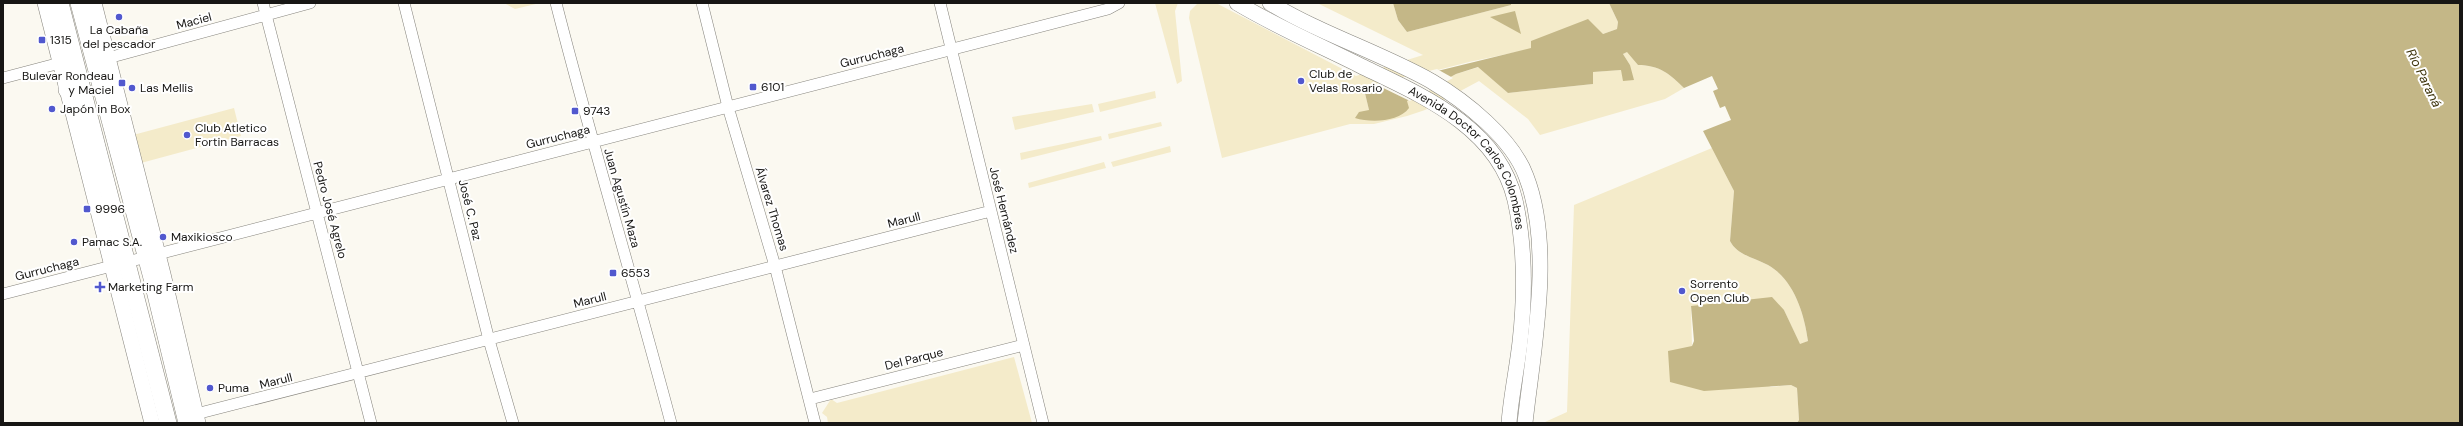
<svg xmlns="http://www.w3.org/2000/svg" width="2463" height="426" viewBox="0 0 2463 426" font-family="'DM Sans',sans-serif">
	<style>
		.green { fill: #f4ebca }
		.water { fill: #c4b787 }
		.pier { fill: #fbf9f1 }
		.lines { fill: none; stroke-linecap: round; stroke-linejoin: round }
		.street-casing { stroke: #86847d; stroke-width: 12 }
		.secondary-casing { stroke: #86847d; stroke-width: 16 }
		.primary-casing { stroke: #86847d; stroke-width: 18 }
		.street { stroke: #fff; stroke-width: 11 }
		.secondary { stroke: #fff; stroke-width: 15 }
		.primary { stroke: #fff; stroke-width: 17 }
		.poi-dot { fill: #5158ce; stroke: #fff; stroke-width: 1.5 }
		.labels { text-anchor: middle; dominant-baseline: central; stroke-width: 4; stroke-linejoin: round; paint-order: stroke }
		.street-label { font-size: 12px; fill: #171614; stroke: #fff }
		.poi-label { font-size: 12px; fill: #171614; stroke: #fff; text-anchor: start }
		.water-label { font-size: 13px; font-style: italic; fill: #3e340c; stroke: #fff }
	</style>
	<rect width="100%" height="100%" fill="#fbf9f1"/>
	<path class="green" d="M504,3H540L515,9Z
		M1155,3H1178L1175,11L1182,81L1177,84Z
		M1198,3H1216L1356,76L1423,55L1317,3H1393L1398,20L1407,32L1511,5V3H1609L1618,22L1617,29L1603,34L1469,62L1364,89L1369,110L1407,101L1456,74L1479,67L1508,93L1593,84L1592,72L1621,70L1630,65L1623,54L1628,51L1638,65C1659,65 1670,74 1684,88L1665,99L1540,135L1528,119L1479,81L1425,110L1407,116L1374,124H1350L1222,158L1189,18L1190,11Z
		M1155,91L1156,98L1100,112L1098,104Z
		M1092,104L1094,112L1015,130L1012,117Z
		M234,108L241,136L141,163L133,135Z
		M1161,122L1162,126L1109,139L1108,134Z
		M1101,136L1102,140L1021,160L1020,153Z
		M1170,146L1171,152L1113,167L1111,162Z
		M1712,148L1734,191L1730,241C1737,255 1755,258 1768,265C1794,280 1804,313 1808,341L1800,345L1784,310L1691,306L1692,346L1771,387L1791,385L1797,388L1799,420L1797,423H1531L1545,422L1567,412L1574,205Z
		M1104,162L1106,168L1029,188L1028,183Z
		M1014,357L1032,423H828L827,417L822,413L831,399L837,403Z"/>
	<path class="water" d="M1393,3H1511V5L1407,32L1398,20Z
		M1609,3H2460V423H1797L1799,420L1797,388L1791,385L1704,391L1670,382L1668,351L1692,346L1694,341L1691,306L1772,297L1784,310L1800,344L1808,341C1804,313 1794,280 1768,265C1755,258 1737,255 1730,241L1734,191L1703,131L1731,120L1725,106L1720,108L1713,91L1718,89L1712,76L1684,88C1670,74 1659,65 1638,65L1627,52L1623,54L1630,65L1634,80L1623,81L1621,70L1593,72V84L1508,93L1478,67L1456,74L1407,101L1409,108C1399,122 1371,123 1355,118L1359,112L1369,110L1364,89L1531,48V41L1588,19L1603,34L1617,29L1618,22Z
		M1515,11L1521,34L1490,17Z"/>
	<path class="pier" d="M1437,69L1453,78L1410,101L1375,84Z"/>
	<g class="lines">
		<g class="street-casing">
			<path id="street" d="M263,3L371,423
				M404,3L489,340L513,423
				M556,3C592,144 634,283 671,423
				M702,3L728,107L775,266L815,423
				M940,3L1043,423
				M108,58L310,3
				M3,78L60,63
				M3,294L1108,9L1119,3
				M810,399L1024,345
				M196,414L991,211"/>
		</g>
		<g class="secondary-casing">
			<g id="secondary">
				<path d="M45,3L152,423"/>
				<path d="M94,3L163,274L198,423"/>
				<path id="s1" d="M1237,3C1277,27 1319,45 1361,66C1421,95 1498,127 1515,200C1525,245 1525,297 1520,342C1517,369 1511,396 1509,423"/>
				<path d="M1270,3C1321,34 1379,52 1431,81C1465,101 1512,138 1526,176C1554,248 1533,349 1525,423"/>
			</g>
		</g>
		<g class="primary-casing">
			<path id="primary" d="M60,3L168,423
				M79,3L152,278L187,423
				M67,90L68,56"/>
		</g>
		<use href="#street" class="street"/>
		<use href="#secondary" class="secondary"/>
		<use href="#primary" class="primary"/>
	</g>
	<g class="poi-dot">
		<circle cx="119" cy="17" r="4"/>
		<rect x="38" y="36" width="8" height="8" rx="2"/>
		<circle cx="1301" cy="81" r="4"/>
		<rect x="118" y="79" width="8" height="8" rx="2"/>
		<rect x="749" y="83" width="8" height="8" rx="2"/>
		<circle cx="132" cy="88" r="4"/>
		<circle cx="52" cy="109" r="4"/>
		<rect x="571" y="107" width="8" height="8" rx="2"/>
		<circle cx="187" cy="135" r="4"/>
		<rect x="83" y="205" width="8" height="8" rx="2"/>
		<circle cx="163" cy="237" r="4"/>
		<circle cx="74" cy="242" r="4"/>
		<rect x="609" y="269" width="8" height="8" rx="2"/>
		<path d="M98 281h4v4h4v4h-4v4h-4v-4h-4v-4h4z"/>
		<circle cx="1682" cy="291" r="4"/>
		<circle cx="210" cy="388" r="4"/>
	</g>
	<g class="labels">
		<g class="street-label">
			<text transform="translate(194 21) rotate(-15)">Maciel</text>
			<text transform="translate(872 56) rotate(-14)">Gurruchaga</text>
			<text transform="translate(558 137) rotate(-14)">Gurruchaga</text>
			<text stroke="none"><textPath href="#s1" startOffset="287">Avenida Doctor Carlos Colombres</textPath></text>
			<text transform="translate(622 198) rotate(74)">Juan Agustín Maza</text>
			<text transform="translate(772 209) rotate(73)">Álvarez Thomas</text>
			<text transform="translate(330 210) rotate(75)">Pedro José Agrelo</text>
			<text transform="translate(470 210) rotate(76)">José C. Paz</text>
			<text transform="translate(1004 210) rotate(76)">José Hernández</text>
			<text transform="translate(904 220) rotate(-14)">Marull</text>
			<text transform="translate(47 269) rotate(-14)">Gurruchaga</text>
			<text transform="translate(590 300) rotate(-14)">Marull</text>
			<text transform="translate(914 359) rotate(-14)">Del Parque</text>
			<text transform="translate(276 381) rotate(-14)">Marull</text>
		</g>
		<g class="poi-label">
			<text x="119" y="30" text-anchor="middle">La Cabaña<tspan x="119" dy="14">del pescador</tspan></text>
			<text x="50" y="40">1315</text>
			<text x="1309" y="74">Club de<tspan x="1309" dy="14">Velas Rosario</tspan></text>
			<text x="114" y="76" text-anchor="end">Bulevar Rondeau<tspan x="114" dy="14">y Maciel</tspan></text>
			<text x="761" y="87">6101</text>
			<text x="140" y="88">Las Mellis</text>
			<text x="60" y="109">Japón in Box</text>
			<text x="583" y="111">9743</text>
			<text x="195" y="128">Club Atletico<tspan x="195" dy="14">Fortin Barracas</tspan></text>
			<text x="95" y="209">9996</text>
			<text x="171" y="237">Maxikiosco</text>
			<text x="82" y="242">Pamac S.A.</text>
			<text x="621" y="273">6553</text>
			<text x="1690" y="284">Sorrento<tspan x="1690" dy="14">Open Club</tspan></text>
			<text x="108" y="287">Marketing Farm</text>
			<text x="218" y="388">Puma</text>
		</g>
		<g class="water-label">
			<text transform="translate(2424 78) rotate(64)">Río Paraná</text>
		</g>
	</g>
	<rect width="2463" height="426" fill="none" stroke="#171614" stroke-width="8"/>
</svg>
